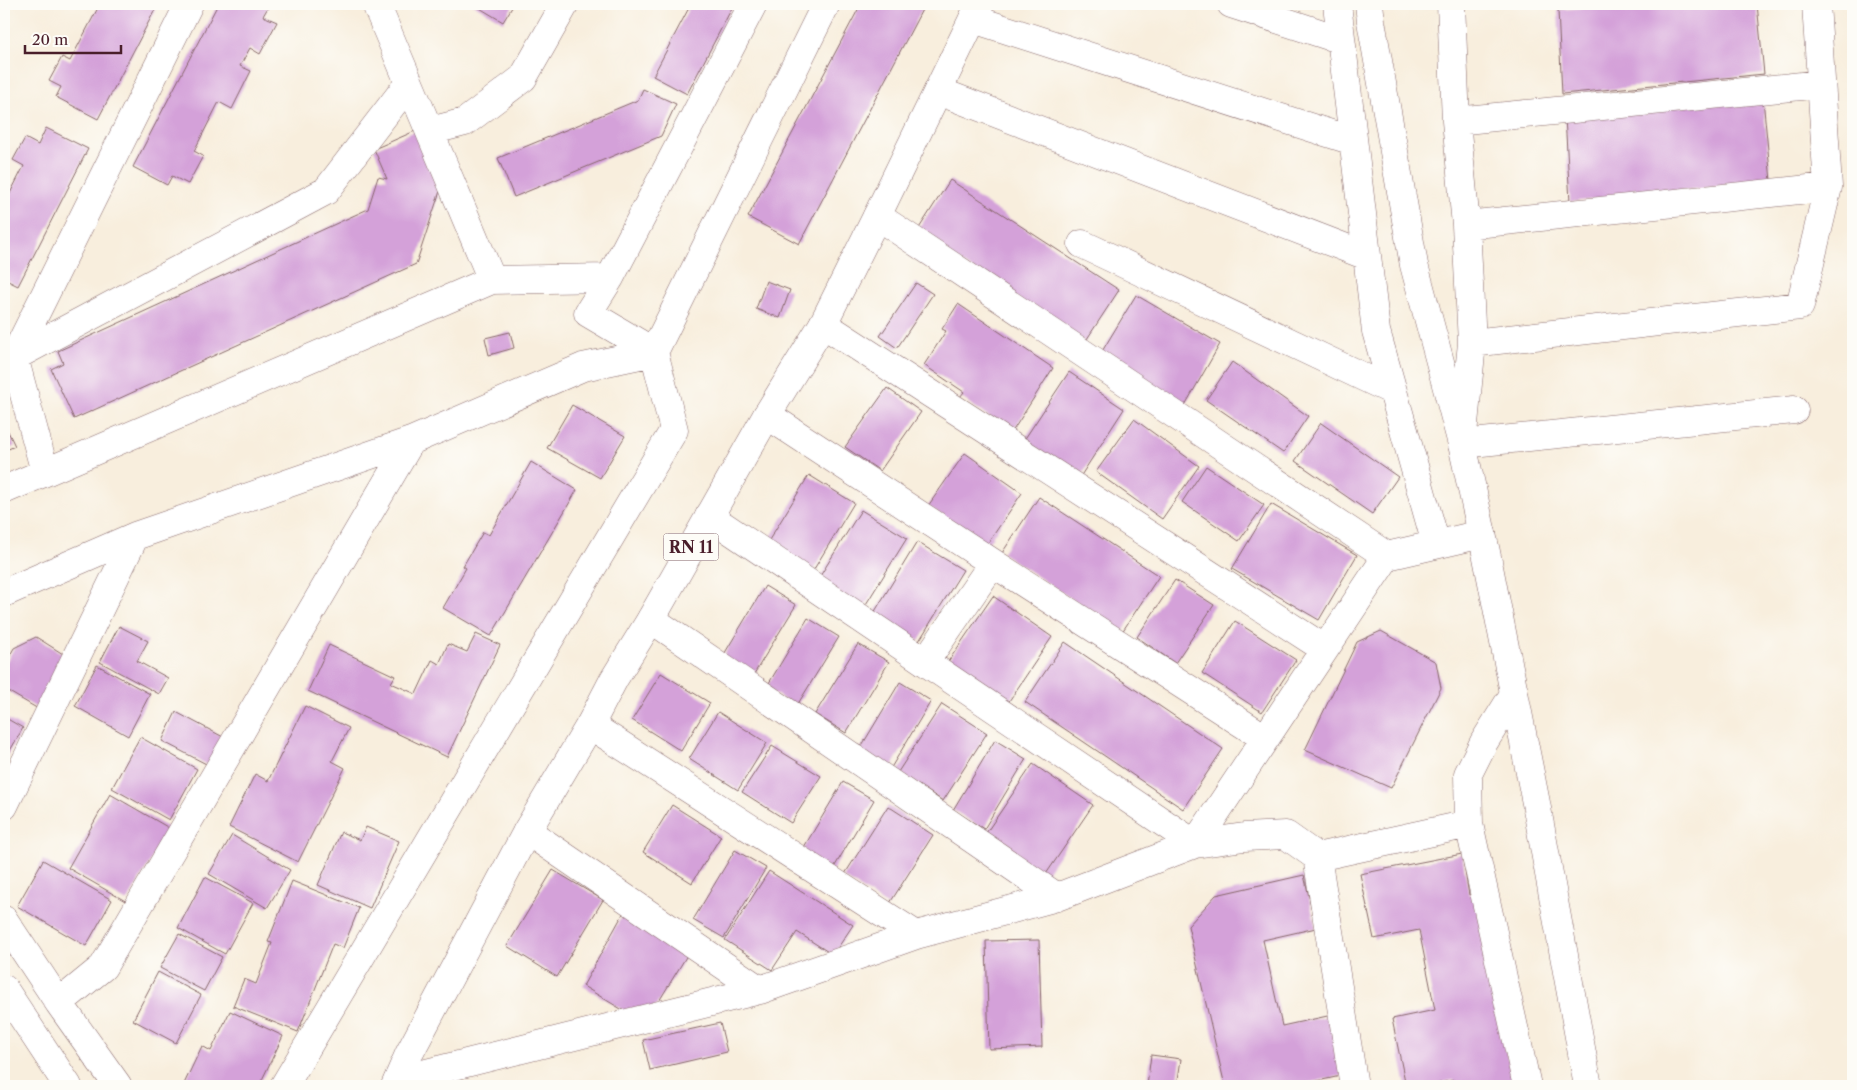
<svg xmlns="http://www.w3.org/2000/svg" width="1857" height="1090" viewBox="0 0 1857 1090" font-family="'Libre Caslon Text',serif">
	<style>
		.building { fill: #d4a1d9 }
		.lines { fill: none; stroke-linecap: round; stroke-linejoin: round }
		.minor-casing { stroke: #876769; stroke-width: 29 }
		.major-casing { stroke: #876769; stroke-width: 29 }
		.minor { stroke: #fff; stroke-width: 28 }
		.major { stroke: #fff; stroke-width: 28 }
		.labels { text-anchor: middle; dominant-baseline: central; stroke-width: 4.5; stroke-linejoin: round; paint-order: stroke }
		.shield { fill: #fdfcf7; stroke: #806168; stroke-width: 1 }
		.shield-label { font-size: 16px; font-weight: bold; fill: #4a1f2b }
	</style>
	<rect width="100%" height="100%" fill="#fdfcf7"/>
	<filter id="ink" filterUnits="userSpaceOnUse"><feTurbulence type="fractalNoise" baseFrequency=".02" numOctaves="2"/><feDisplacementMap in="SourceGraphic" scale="10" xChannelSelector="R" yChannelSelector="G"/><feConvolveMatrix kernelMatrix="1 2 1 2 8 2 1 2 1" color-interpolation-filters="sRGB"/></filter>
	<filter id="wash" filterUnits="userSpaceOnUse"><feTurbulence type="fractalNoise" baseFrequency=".0096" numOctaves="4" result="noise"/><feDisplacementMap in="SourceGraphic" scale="20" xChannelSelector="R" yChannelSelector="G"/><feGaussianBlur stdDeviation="1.12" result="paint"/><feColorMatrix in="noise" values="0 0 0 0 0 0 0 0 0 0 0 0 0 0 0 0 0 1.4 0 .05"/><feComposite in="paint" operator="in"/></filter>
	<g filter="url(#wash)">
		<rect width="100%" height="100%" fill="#f8eedd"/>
		<g id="blocks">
			<path class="building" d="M100,4H158L98,119L56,97L61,87L49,81L62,57L70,61Z
				M218,4H270L263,16L277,22L260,54L250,48L240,66L251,71L232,109L219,102L194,151L203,156L188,184L172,176L167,185L133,167Z
				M473,4H514L503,22Z
				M691,4H734L687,94L653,76Z
				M861,4H925L799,244L748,217Z
				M1621,4H1757L1764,74L1562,94L1558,10Z
				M643,89L676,104L661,136L514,197L498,158L638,100Z
				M1763,99L1771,181L1570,202L1565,117Z
				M46,128L88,149L18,286L4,279V205L24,166L13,160L25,138L38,145Z
				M415,131L440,191L416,264L74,419L51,369L63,363L58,351L368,209L378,177L387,179L374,149Z
				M950,180L1119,290L1085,342L916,233Z
				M766,281L790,290L780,318L756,309Z
				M916,283L933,294L897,348L880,336Z
				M1136,295L1220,344L1184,407L1101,353Z
				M958,304L1053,368L1012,432L960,397L964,392L924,365L946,331L942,329Z
				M510,332L514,348L489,355L485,338Z
				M1232,362L1308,416L1283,453L1206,400Z
				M1069,372L1124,409L1080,477L1024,440Z
				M887,388L921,412L880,471L845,447Z
				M572,405L625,436L600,478L547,448Z
				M1134,419L1199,466L1162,519L1096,472Z
				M4,423L15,446L4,451Z
				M1321,423L1398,477L1372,514L1295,461Z
				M965,453L1022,493L986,546L928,506Z
				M531,462L577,490L491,636L443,608L466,568L463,566L483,532L489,535Z
				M1206,466L1264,505L1239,541L1182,502Z
				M809,475L854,503L811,574L766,545Z
				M1039,497L1159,576L1122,632L1002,553Z
				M1271,504L1357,555L1319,620L1232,569Z
				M861,510L907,538L863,609L817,581Z
				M917,542L963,570L919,641L874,613Z
				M1175,580L1214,605L1175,663L1137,637Z
				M765,586L796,605L754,674L723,656Z
				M993,596L1052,637L1003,710L943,669Z
				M808,618L839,637L796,707L766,688Z
				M1235,621L1296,660L1262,712L1202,673Z
				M119,626L148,641L137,661L168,678L159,694L100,662Z
				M1381,631L1436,662L1441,688L1391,788L1305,750L1357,642Z
				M476,634L500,645L447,757L308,691L329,645L395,676L391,683L416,694L432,660L439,664L448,644L467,652Z
				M36,637L71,659L40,710L4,689V664H5L14,648Z
				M1065,642L1223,749L1183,809L1025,702Z
				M858,644L889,662L846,733L815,714Z
				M97,665L150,694L128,736L75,706Z
				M661,673L710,703L681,751L632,720Z
				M900,682L931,701L889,771L858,752Z
				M942,704L987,733L943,801L898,772Z
				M305,706L349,728L332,761L345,768L298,862L229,827L255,774L268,781Z
				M176,712L225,738L210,766L162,741Z
				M718,712L767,743L738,790L689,759Z
				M4,717L23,728L4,761Z
				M140,737L197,769L169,820L112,788Z
				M995,740L1026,759L984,829L953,810Z
				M772,746L821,776L791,823L742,792Z
				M1033,764L1093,805L1044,877L984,836Z
				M843,782L874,800L832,871L801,852Z
				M110,794L169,828L127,902L68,868Z
				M672,805L721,836L692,883L643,852Z
				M888,806L933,835L888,906L843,877Z
				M366,827L399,841L370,908L318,885L341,832L360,840Z
				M232,835L290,870L267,908L209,874Z
				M735,850L766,868L724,938L693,920Z
				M1462,854L1469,895L1475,893L1514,1086H1455L1454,1080L1426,1086H1406L1392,1019L1435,1010L1419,930L1374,939L1360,874Z
				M43,860L112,900L86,946L17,906Z
				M553,870L603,900L557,977L507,946Z
				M769,871L853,925L833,955L797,932L772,970L725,940Z
				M1304,875L1316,928L1263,940L1282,1026L1332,1015L1345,1075L1295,1086H1225L1188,926L1216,895Z
				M205,877L253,903L225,954L178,928Z
				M292,881L359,908L343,948L333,944L298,1032L233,1006L244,979L256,984L272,943L268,942Z
				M624,912L689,952L656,1006L636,1018L583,986Z
				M179,934L222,957L204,991L160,968Z
				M1039,940L1042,1047L989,1049L986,941Z
				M158,972L201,995L176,1043L133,1020Z
				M230,1011L283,1036L259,1086H183L202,1046L211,1051Z
				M720,1023L727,1052L650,1070L643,1040Z
				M1151,1055L1181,1059L1177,1086H1147Z"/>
		</g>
	</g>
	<g filter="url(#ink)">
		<use href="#blocks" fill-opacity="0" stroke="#876769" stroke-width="1"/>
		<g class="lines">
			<g class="minor-casing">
				<path id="minor" d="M376,4L492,280
					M753,4L610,278L588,313L654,352L826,4
					M1231,4L1341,40
					M1337,4L1376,331L1436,544
					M1451,4L1456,121L1466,225L1472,343L1462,444L1794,410
					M973,19L1353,141
					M938,91L1367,256
					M1456,121L1821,84
					M430,131L465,122L523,78L565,4
					M877,216L1387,556
					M1466,225L1828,187
					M1082,244L1393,391
					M823,324L1325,649
					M1472,343L1800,306L1828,187L1816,4
					M14,357L326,191L409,83
					M767,415L993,563L1265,738
					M45,472L14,357L189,4
					M4,490L492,280L610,278
					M709,516L1195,844L1387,556L1482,534
					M4,593L135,536L411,441L583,367L654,352L674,430L284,1086
					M651,619L1057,897
					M925,662L993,563
					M1514,694L1484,742L1468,774L1469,824L1527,1086
					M590,725L916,935
					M4,806L135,536
					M527,831L760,990
					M1317,857L1354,1086
					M4,920L59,1003L118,1086
					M4,989L68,1086
					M59,1003L103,967L411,441
					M398,1080L760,990L916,935L1057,897L1195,844L1244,837L1286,835L1317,857L1469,824"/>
			</g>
			<g class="major-casing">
				<path id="major" d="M1369,4L1371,21L1414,265L1462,444L1486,552L1536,803L1588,1086
					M395,1086L409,1054L527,831L590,725L614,679L651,619L767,415L823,324L877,216L980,4"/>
			</g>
			<use href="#minor" class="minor"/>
			<use href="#major" class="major"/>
		</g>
	</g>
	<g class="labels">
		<rect class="shield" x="663.5" y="533.5" width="55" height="27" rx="4"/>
		<g class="shield-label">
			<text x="691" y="547">RN 11</text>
		</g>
	</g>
	<rect width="1857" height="1090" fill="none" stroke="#fdfcf7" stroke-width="20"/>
	<path d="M25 45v8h96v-8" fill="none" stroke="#4a1f2b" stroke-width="2.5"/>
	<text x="32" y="45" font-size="15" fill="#4a1f2b" stroke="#fdfcf7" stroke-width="4" paint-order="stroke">20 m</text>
</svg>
